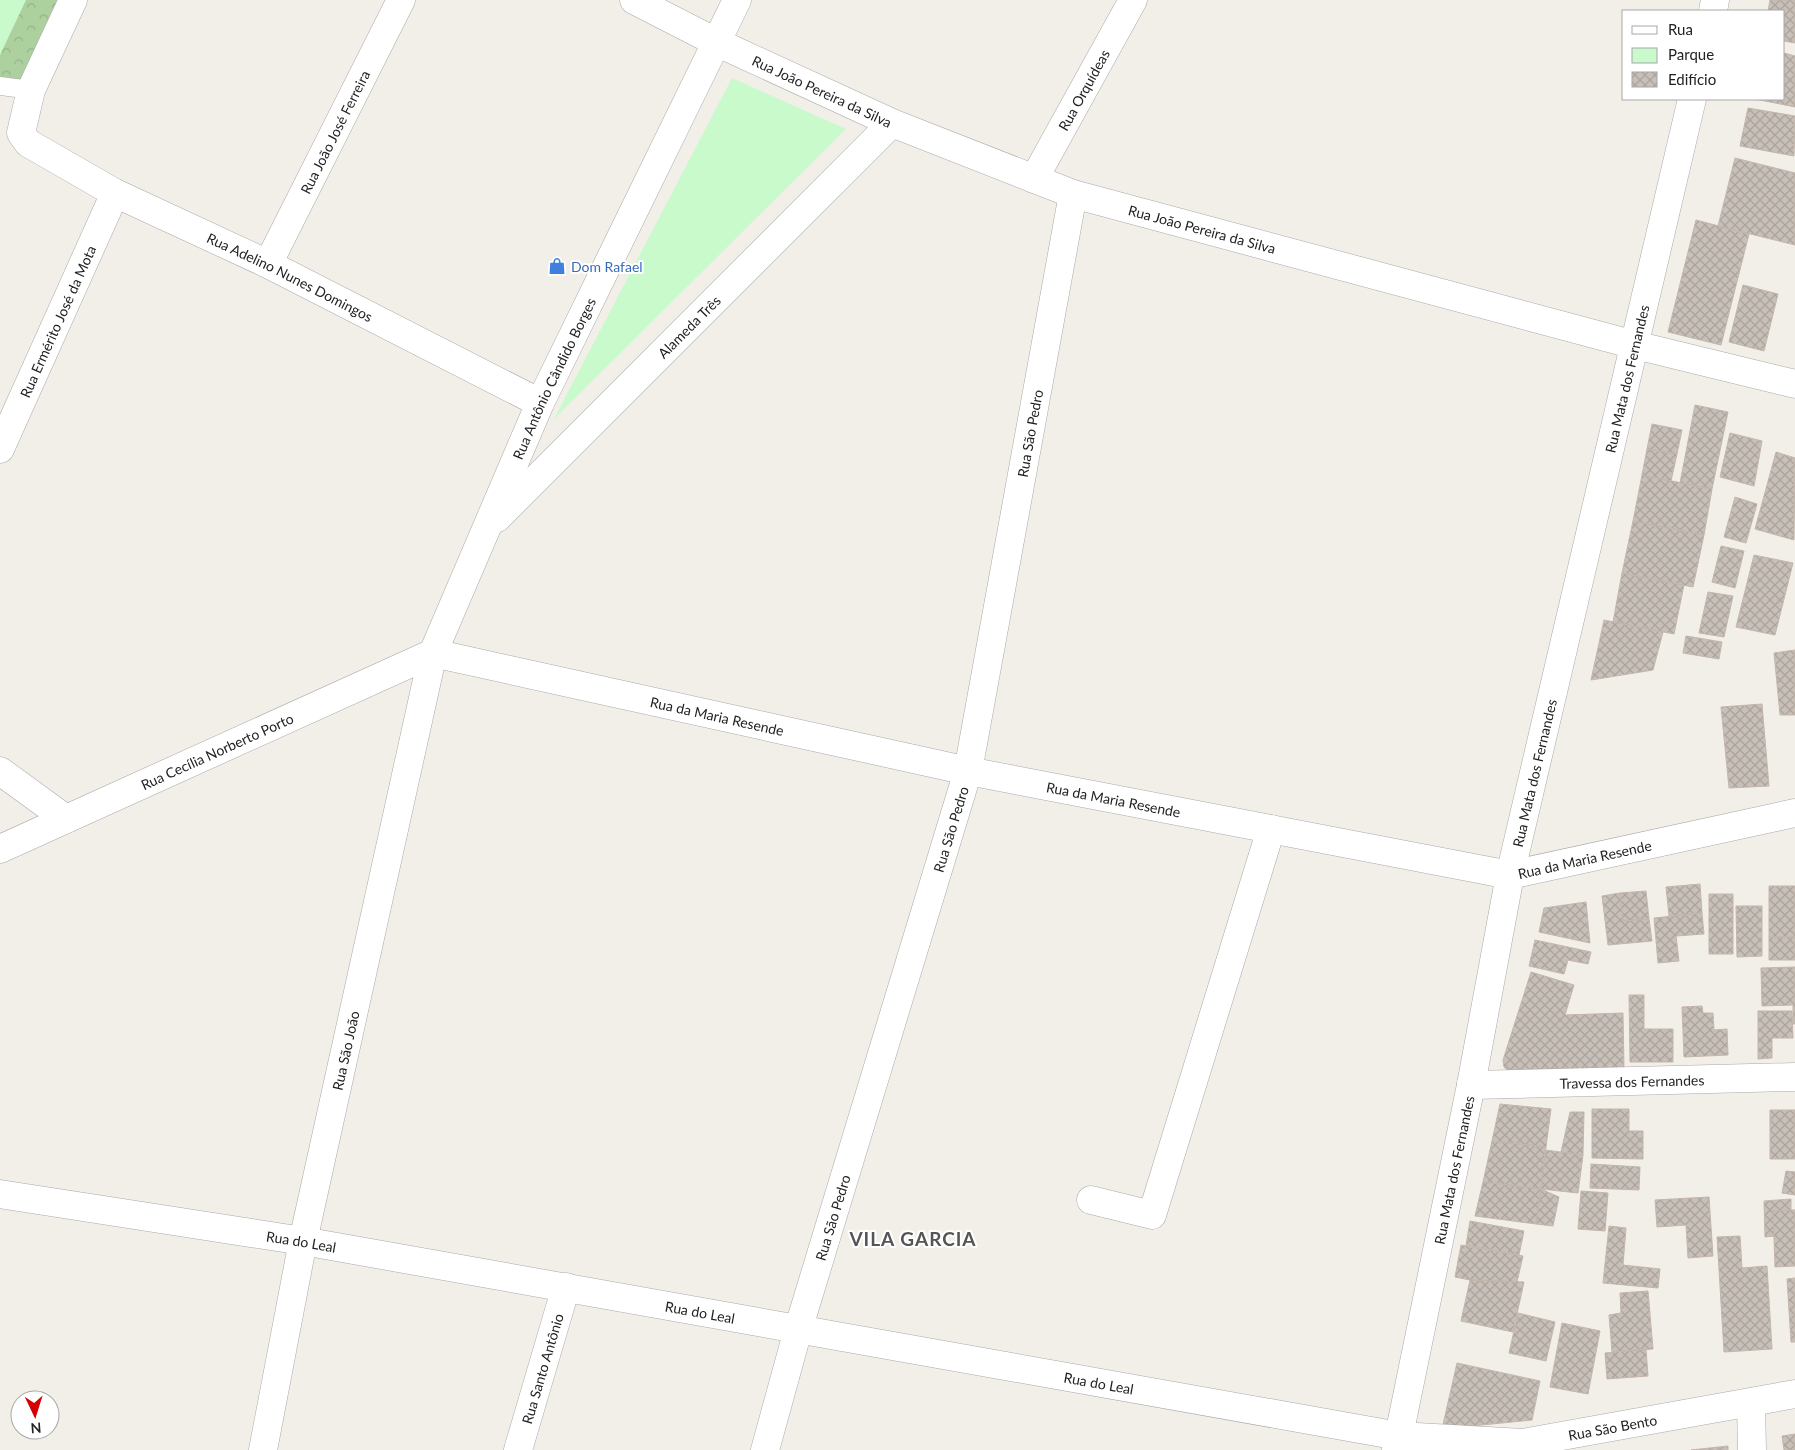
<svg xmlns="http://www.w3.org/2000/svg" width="1795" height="1450" viewBox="0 0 1795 1450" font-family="Lato,sans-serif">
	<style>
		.forest { fill: url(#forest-crowns) }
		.park { fill: #c8facc }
		.building { fill: url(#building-cross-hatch); stroke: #c4b6ab }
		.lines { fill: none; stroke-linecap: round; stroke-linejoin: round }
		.service-casing { stroke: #a9a9a9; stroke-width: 19 }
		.minor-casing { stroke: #a9a9a9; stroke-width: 29 }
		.service { stroke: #fff; stroke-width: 18 }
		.minor { stroke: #fff; stroke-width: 28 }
		.labels { text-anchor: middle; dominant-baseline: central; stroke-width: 4; stroke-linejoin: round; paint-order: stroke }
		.street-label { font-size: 14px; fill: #222; stroke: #fff }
		.shop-label { font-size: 14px; fill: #366cbe; stroke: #fff; text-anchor: start }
		.district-label { font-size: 19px; font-weight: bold; letter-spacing: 1px; fill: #555; stroke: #fff }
	</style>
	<defs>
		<pattern id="forest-crowns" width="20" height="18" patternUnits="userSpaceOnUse" patternTransform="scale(1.25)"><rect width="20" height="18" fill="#add19e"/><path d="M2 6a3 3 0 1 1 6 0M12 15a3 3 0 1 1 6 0" fill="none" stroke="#95b388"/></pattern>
		<pattern id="building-cross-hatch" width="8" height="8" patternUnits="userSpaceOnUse" patternTransform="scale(1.25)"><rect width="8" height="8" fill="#c7bfb8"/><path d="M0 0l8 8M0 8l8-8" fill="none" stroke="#aba49e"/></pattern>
	</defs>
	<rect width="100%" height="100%" fill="#f2efe9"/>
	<path class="forest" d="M0,0H73L31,90L0,81Z"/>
	<path class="park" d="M0,0H26L0,55Z
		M732,78L846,129L554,419Z"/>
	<path class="building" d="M1770,0H1795V43L1784,41V11H1768Z
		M1784,53L1795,56V107L1755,99H1784Z
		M1748,108L1795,116L1794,156L1740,146Z
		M1735,158L1795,173V245L1718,226Z
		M1696,220L1749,234L1721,345L1668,332Z
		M1743,285L1778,294L1764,351L1729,342Z
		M1695,405L1728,412L1712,489L1680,483Z
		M1652,424L1682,430L1677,454L1647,449Z
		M1730,433L1762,441L1754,486L1720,477Z
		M1647,449L1677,454L1671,481L1642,475Z
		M1776,452L1795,458L1794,540L1755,529Z
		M1642,475L1712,489L1704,535L1633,521Z
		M1735,497L1757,504L1746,543L1724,537Z
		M1633,521L1704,535L1693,587L1622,573Z
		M1721,546L1744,551L1735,588L1712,582Z
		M1754,555L1793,563L1775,635L1736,627Z
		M1622,573L1684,585L1674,634L1613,622Z
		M1708,592L1733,596L1724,637L1699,633Z
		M1604,620L1663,632L1653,670L1591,680Z
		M1686,636L1722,642L1719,659L1683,653Z
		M1795,650V715H1780L1774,653Z
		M1762,704L1769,786L1729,788L1721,707Z
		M1700,884L1702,913L1669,916L1666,887Z
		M1769,886H1795V937H1769Z
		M1646,891L1649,919L1623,921L1620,893Z
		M1620,893L1623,921L1649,919L1652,941L1608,945L1602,896Z
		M1709,894H1733V954H1709Z
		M1586,902L1590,943L1539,932L1544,908Z
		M1736,906H1762V956L1737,957Z
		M1702,913L1704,934L1676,936L1679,961L1658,963L1654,918Z
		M1769,937H1795V960H1769Z
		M1535,940L1591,952L1588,964L1568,960L1564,974L1529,966Z
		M1795,967V1024H1793V1005L1762,1006L1761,968Z
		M1531,972L1574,985L1565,1015L1623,1013L1624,1069L1507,1070L1504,1067L1503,1060Z
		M1629,995H1644V1029H1673V1062H1630Z
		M1702,1006L1703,1013H1713L1714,1030L1727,1029L1728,1055L1684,1057L1682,1007Z
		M1758,1011H1792L1793,1038H1772V1058L1758,1059Z
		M1500,1104L1551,1109L1546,1147L1492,1141Z
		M1592,1109H1629V1131H1643V1159L1592,1158Z
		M1770,1110H1795V1159H1770Z
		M1570,1112H1584L1583,1155L1561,1152Z
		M1492,1141L1546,1147L1541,1189L1483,1182Z
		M1545,1150L1583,1155L1578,1193L1541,1189Z
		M1591,1164L1640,1167L1639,1190L1590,1188Z
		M1786,1171L1795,1172V1195L1782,1193Z
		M1483,1182L1541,1189L1536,1224L1475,1216Z
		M1541,1189L1559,1197L1553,1226L1536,1224Z
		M1581,1191L1608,1193L1605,1231L1578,1229Z
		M1709,1197L1713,1256L1688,1258L1686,1225L1657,1227L1655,1200Z
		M1791,1199V1210L1773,1211L1774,1236L1765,1237L1764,1201Z
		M1791,1210H1795V1266L1775,1267L1773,1211Z
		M1470,1221L1524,1231L1519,1255L1466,1245Z
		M1609,1226L1626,1228L1623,1265L1660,1269L1658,1288L1603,1283Z
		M1740,1236L1742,1268L1767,1266L1772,1349L1724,1352L1717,1237Z
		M1461,1245L1523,1256L1517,1282L1470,1280L1455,1277Z
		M1795,1278V1342H1791L1787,1279Z
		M1470,1280L1524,1282L1513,1332L1461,1321Z
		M1648,1291L1653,1349L1612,1352L1609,1315L1621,1313L1620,1293Z
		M1518,1313L1555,1322L1546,1361L1509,1353Z
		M1562,1323L1600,1331L1588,1394L1550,1387Z
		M1646,1349L1648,1376L1607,1379L1605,1353Z
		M1457,1363L1540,1381L1532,1420L1442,1429Z
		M1795,1434V1450H1784L1782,1436Z
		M1728,1446V1450H1691Z"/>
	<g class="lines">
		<g class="service-casing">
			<path id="service" d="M0,86L31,90"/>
		</g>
		<g class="minor-casing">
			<g id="minor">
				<path id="s1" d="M73,0L31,90L21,133L28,143L115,193L268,264L540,403"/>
				<path id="s2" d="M634,0L716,42L892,123L1073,194L1635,345L1795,384"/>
				<path d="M1713,11L1715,0"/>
				<path id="s3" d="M1034,179L1133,0"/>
				<path id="s4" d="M268,264L401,0"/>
				<path id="s5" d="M0,449L115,193"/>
				<path id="s6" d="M497,518L892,123"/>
				<path id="s7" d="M433,653L968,771L1510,875L1795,813"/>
				<path d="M0,771L66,819"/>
				<path id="s8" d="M0,849L433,653"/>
				<path id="s9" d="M1471,1085L1795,1077"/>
				<path id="s10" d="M0,1194L303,1241L1399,1436L1523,1443L1795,1394"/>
				<path d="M1091,1200L1152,1215L1271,829"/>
				<path d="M1751,1404L1752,1450"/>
				<path id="s11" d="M263,1450L303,1241L433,653L540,403L737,0"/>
				<path id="s12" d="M518,1450L566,1287"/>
				<path id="s13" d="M765,1450L798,1330L968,771L1073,194"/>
				<path id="s14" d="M1396,1450L1471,1085L1510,875L1692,99"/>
			</g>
		</g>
		<use href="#service" class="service"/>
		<use href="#minor" class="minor"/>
	</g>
	<defs>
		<g id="shop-bare" transform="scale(1.35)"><path d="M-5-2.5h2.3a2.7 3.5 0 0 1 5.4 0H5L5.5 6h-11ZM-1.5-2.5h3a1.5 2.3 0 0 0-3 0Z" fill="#3f7fe0" stroke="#fff" stroke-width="2.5" paint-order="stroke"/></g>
	</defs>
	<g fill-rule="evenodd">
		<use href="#shop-bare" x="557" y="266"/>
	</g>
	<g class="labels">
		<g class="street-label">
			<text stroke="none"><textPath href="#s2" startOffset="209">Rua João Pereira da Silva</textPath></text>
			<text stroke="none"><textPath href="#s3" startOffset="102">Rua Orquídeas</textPath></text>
			<text stroke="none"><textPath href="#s4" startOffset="148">Rua João José Ferreira</textPath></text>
			<text stroke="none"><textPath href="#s2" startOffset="614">Rua João Pereira da Silva</textPath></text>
			<text stroke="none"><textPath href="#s1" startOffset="450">Rua Adelino Nunes Domingos</textPath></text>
			<text stroke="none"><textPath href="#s5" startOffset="140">Rua Ermérito José da Mota</textPath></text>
			<text stroke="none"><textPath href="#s6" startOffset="271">Alameda Três</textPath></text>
			<text stroke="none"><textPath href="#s11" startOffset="1115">Rua Antônio Cândido Borges</textPath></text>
			<text stroke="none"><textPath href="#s14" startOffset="1096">Rua Mata dos Fernandes</textPath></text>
			<text stroke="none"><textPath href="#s13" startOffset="1052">Rua São Pedro</textPath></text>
			<text stroke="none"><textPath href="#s7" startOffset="291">Rua da Maria Resende</textPath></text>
			<text stroke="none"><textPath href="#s8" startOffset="238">Rua Cecília Norberto Porto</textPath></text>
			<text stroke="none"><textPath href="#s14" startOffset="691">Rua Mata dos Fernandes</textPath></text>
			<text stroke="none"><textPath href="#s7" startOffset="696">Rua da Maria Resende</textPath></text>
			<text stroke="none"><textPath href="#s13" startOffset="648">Rua São Pedro</textPath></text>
			<text stroke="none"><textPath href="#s7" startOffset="1176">Rua da Maria Resende</textPath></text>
			<text stroke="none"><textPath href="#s11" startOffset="408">Rua São João</textPath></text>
			<text stroke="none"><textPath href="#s9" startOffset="161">Travessa dos Fernandes</textPath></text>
			<text stroke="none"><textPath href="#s14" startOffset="286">Rua Mata dos Fernandes</textPath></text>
			<text stroke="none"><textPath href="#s13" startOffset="242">Rua São Pedro</textPath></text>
			<text stroke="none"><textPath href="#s10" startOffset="305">Rua do Leal</textPath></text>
			<text stroke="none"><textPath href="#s10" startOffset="710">Rua do Leal</textPath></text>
			<text stroke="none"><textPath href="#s12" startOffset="85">Rua Santo Antônio</textPath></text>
			<text stroke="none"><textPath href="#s10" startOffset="1115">Rua do Leal</textPath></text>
			<text stroke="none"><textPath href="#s10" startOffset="1635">Rua São Bento</textPath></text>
		</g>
		<g class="shop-label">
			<text x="571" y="266">Dom Rafael</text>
		</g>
		<g class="district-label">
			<text x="913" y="1238">VILA GARCIA</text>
		</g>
	</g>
	<rect x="1622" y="10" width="162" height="90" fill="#ffffff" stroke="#a7a7a7"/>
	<rect x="1632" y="26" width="25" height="8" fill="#ffffff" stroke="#a7a7a7"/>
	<text x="1668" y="35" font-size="15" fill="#222222">Rua</text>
	<rect x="1632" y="48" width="25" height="15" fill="#c8facc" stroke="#a7a7a7"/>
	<text x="1668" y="60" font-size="15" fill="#222222">Parque</text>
	<rect x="1632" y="72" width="25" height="15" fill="url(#building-cross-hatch)" stroke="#a7a7a7"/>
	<text x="1668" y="85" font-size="15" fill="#222222">Edifício</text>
	<g transform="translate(35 1415) rotate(176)"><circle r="24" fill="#ffffff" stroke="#a7a7a7"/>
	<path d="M0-4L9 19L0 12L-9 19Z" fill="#d40000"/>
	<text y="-8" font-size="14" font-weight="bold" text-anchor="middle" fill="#222222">N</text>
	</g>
</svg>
